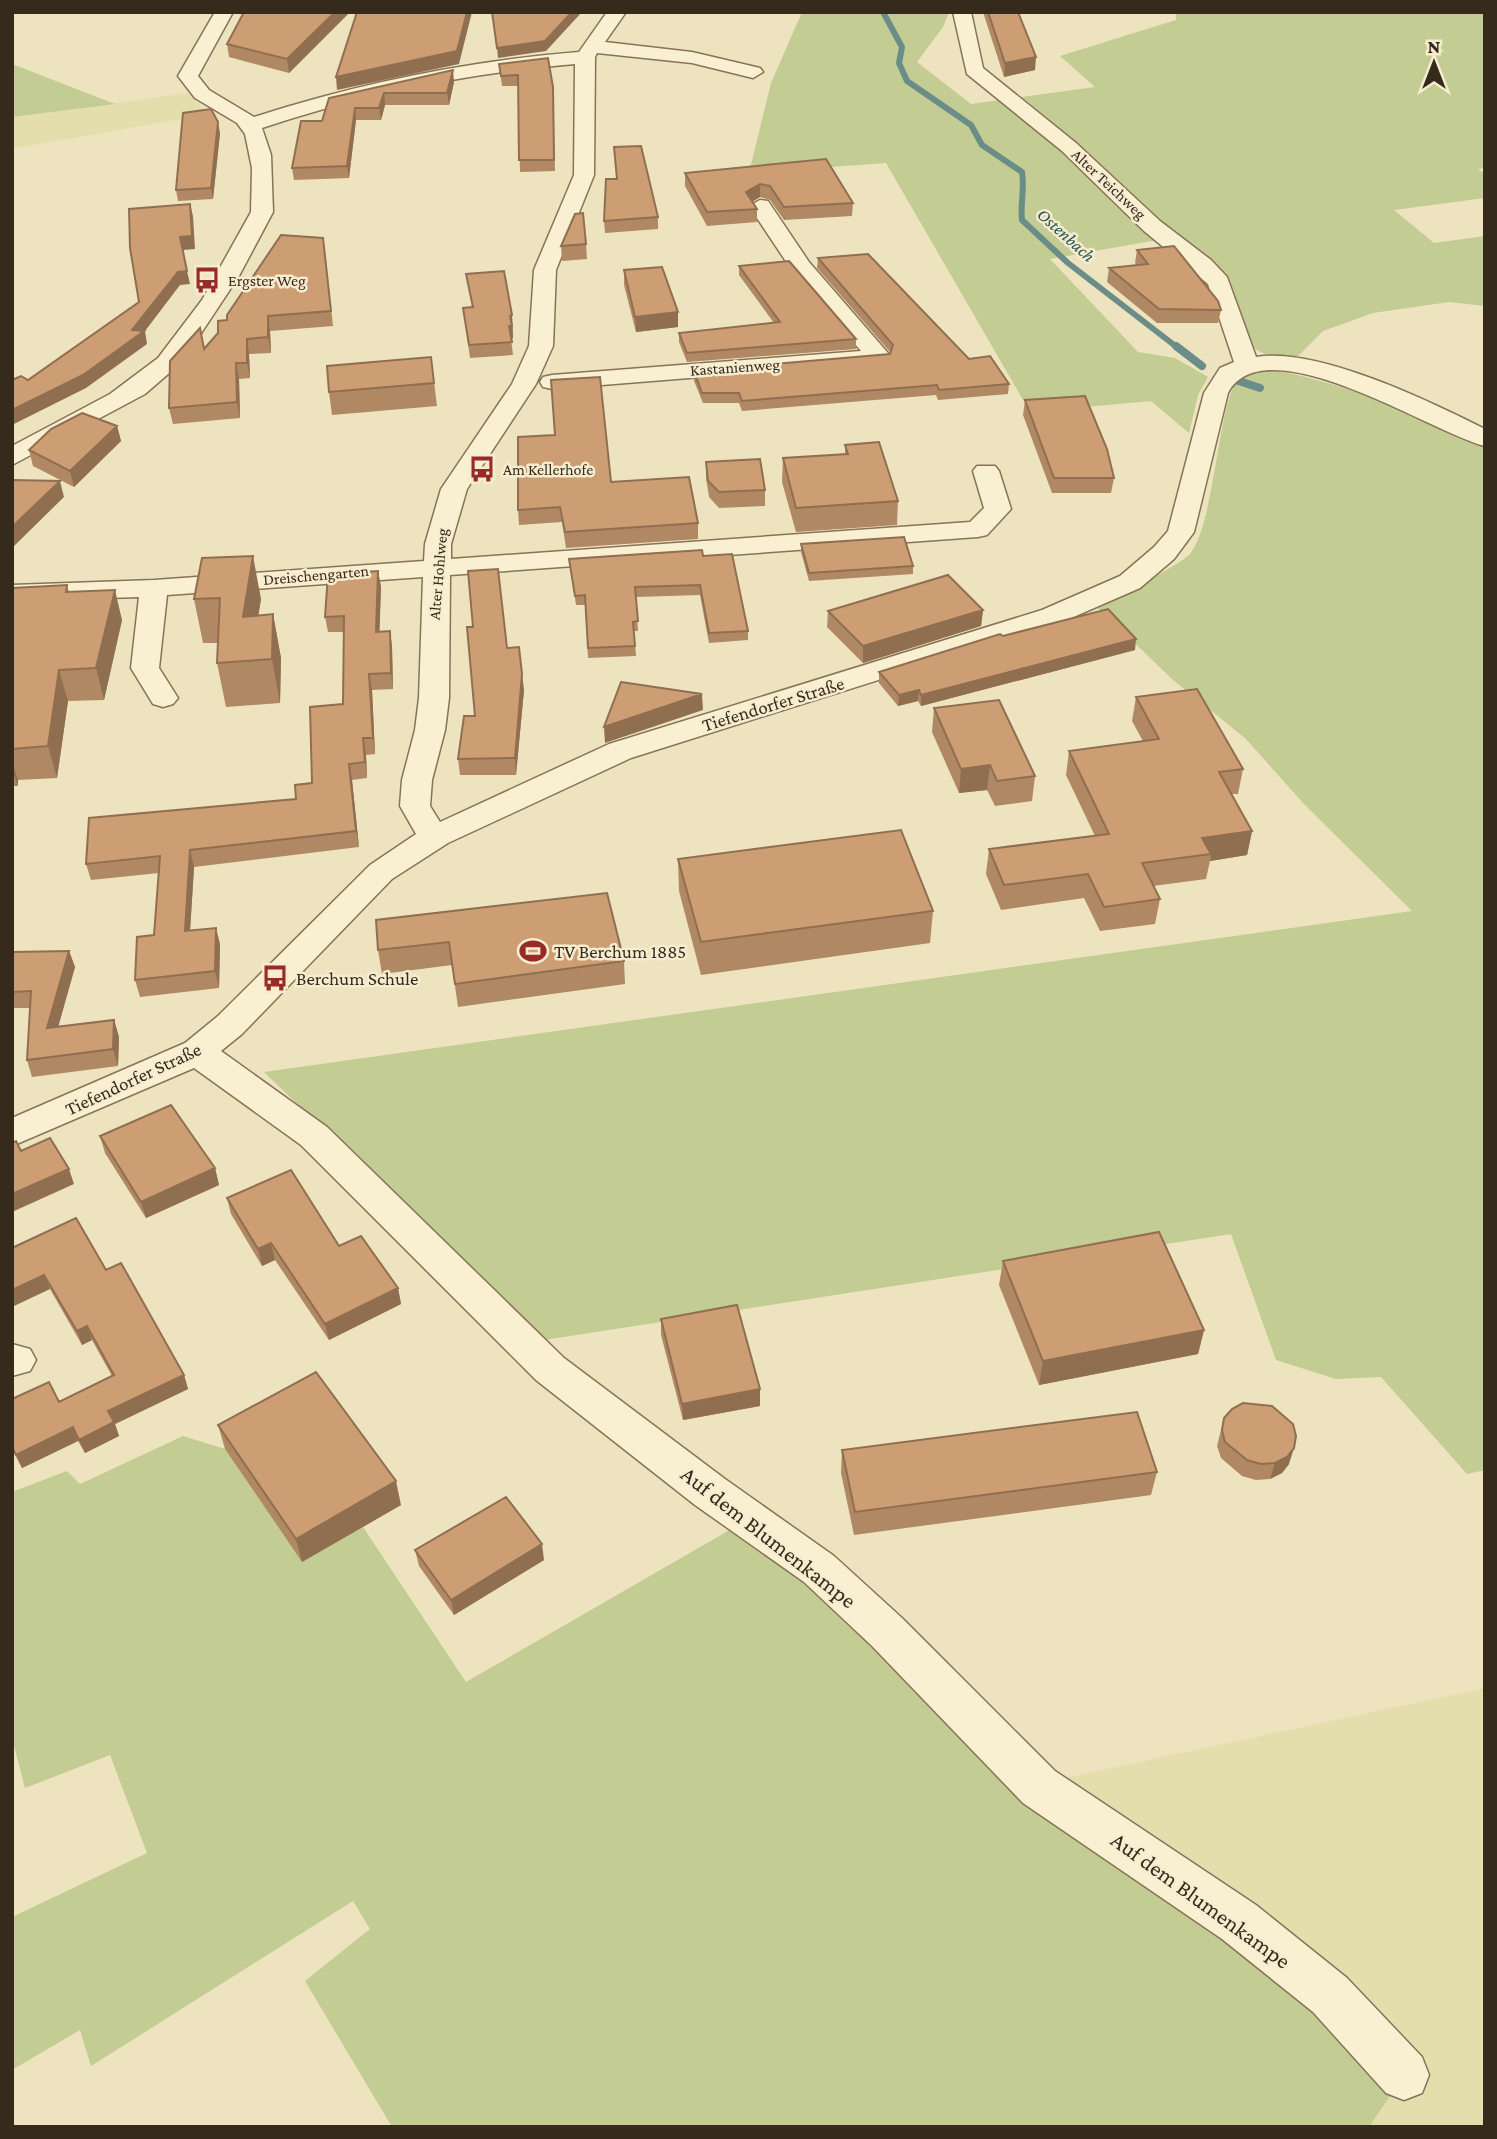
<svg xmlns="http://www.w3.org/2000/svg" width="1497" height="2139" viewBox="0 0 1497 2139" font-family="'Crimson Pro',serif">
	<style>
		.farmland { fill: #e4deac }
		.green { fill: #c2cc93 }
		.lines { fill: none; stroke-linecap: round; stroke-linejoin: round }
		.stream-far1 { stroke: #6a8e87; stroke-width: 6 }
		.stream { stroke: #6a8e87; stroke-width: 8 }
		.minor-casing { stroke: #877357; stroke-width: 3 }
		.minor { fill: #f9f0d2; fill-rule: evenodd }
		.wall { fill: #b08864 }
		.shaded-wall { fill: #906f51 }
		.building { fill: #cd9e74; stroke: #906f51; stroke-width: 2 }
		.labels { text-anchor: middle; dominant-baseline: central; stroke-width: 5; stroke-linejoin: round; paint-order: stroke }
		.far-street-label { font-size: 16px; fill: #362a1c; stroke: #f6eccf }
		.far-poi-label { font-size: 16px; fill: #362a1c; stroke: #f6eccf; text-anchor: start }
		.far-water-label { font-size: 18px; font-style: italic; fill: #2b5656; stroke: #f6eccf }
		.street-label { font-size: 19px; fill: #362a1c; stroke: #f6eccf }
		.poi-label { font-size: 19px; fill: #362a1c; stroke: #f6eccf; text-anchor: start }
		.near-street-label { font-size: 23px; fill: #362a1c; stroke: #f6eccf }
	</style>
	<rect width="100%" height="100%" fill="#eee3bf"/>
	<path class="farmland" d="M188,93L209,114L12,149V117Z
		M1485,1688V2127H1369L1404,2075L1055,1780Z"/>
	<path class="green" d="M802,12H949L943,27L917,62L971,104L1095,87L1060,56L1176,20V12H1485V168L1478,169L1485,174V198L1394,210L1434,243L1485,236V306L1449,302L1373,313L1323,331L1298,356C1235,364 1245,320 1223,278C1215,263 1188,248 1174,237L1050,259L1138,352L1175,358L1208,377L1198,395L1189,433L1151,401L1030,412L886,163L749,173L771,83Z
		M12,64L115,104L12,117Z
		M1278,371C1352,385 1417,415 1485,444V1470L1467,1474L1381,1377L1336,1379L1276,1360L1231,1234L544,1340L264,1072L1412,911L1304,804L1246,739L1172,679L1098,608C1113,599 1183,563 1190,554C1217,519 1218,391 1241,377C1251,371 1267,372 1278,371Z
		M183,1436L225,1449L302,1562L363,1527L466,1682L754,1516L1039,1787L1404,2075L1369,2127H392L305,1981L370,1929L353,1901L91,2066L80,2030L12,2070V1917L147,1853L110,1755L25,1788L12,1738V1492L67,1471L80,1484Z"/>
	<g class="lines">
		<path class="stream-far1" d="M883,12L902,47L899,63L907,81L971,125L982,145L1022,172C1025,189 1020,203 1022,220L1068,263L1178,348"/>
		<path class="stream" d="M1176,346L1202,366
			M1233,379L1260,388"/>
		<g class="minor-casing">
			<path id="minor" d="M215,12H233L198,76L209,90L254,117C360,83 468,61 579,52L607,12H626L605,42L692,52L760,68L763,72L753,78L692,63L597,53L595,57L594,175L556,270L553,346L536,384L467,489L451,544V559L970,522L984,508L973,471L977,466H995L999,471L1011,509L987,535L978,537L450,575L449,698L445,730L432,780L430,806L440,822L609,744L1042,610L1120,576L1154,547L1168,531L1204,393L1220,368L1234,362L1208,284L1144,231L1062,151L967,74L953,12H971L983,68L1076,143L1160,221L1211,260L1227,277L1256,357C1318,347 1429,401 1485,429V446C1434,434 1265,323 1228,393L1194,532L1174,559L1140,588L1062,622L631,758L448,843L392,879L242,1034L221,1051L327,1127L564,1358L725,1479L834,1556L902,1618L1055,1771L1256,1905L1347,1978L1422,2057L1429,2075L1422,2093L1404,2100L1386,2093L1313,2012L1222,1939L1023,1803L872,1646L804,1582L695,1505L536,1380L301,1145L194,1068L12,1146V1118L185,1043L218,1016L370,865L416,834L400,806L402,780L415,730L419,698L423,577L167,595L159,668L178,698L173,704L163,707L153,704L131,668L139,597L12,601V585L154,580L424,561L425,544L441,489L512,384L529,346L534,270L574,175L575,64C468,73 364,94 262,128L271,155L273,212L239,276L190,350L175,368L145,394L12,465V446L110,394L158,358L202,300L251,212L252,168L245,134L237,123L195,98L178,76Z
				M760,200L768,201L809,262L887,352L891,357L887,362L552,389L543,387L540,382L543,377L552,375L861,351L793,272L749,206Z
				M12,1344L30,1349L36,1360L30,1371L12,1376Z"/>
		</g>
		<use href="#minor" class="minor"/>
	</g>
	<path class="wall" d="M350,12L289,73L229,57L227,44Z
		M983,12H1018L1035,70L1004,77Z
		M499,64L553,87L555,171L520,172L518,86H502Z
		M454,82L449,105H385L381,120H356L349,178L294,180L292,168L322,121L329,98Z
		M220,133L213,199L178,201L176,190Z
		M826,159L853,203L852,216L784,220L770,200L760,197L752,202L757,209V222L707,226L685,186V173Z
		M658,217V229L605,233L604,221Z
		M586,244L587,259L562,261L561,246Z
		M1137,250L1221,310L1218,323H1157L1107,282L1109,268L1137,265L1135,263Z
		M325,252L333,326L270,331L271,353L249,354L250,378L239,379L240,418L173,424L169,408L204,349L218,333L227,320Z
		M818,258L969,359L1009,384L1008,394L938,400L936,395L742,411L739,403H703L694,381V371L890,354V352L817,268Z
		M739,266L856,339V349L687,362L679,342V333L774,323L739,275Z
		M624,270L678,312V327L636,332L624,285Z
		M466,274L512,315L513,338L511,339L513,355L470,358L463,308L472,307Z
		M431,357L437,406L332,415L329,392Z
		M1025,400L1114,478L1111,493H1052L1023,415Z
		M117,426L121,441L74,487L33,466L29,450Z
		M845,445L898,501L897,525L796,532L782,482L783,458L845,454Z
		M706,462L765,490V506L719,508L709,497L706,478Z
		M611,482L698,523V539L566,548L562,522L519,525L518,510Z
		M801,544L913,566V574L809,581L801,552Z
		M703,556L748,631V640L709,643L700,595L636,597L638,631H634L636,656L588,658L585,605H576L569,559Z
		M202,558L261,599L258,615L273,614L281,658L280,703L226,707L217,663L218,643H203L194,599Z
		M378,571L381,587L379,632L390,631L392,647L393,689L372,690L375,754L366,755L367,778L352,780L359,847L194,867L190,931L220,944L219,988L140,997L135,980L154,935L159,873L91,880L86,864L296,799L312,783L343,704L344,632H328L325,617Z
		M67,585L69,592L122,620L104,700L68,701L57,778L18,780V786H12V588Z
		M983,610L981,626L863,663L827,627L828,611Z
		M1003,636L1135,650L921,706L918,701L898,706L879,683V672Z
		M507,648L524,690L516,775H460L458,759L475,716Z
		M1136,697L1243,769L1238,794H1232L1252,831L1247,855L1210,861L1206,879L1153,886L1160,899L1155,924L1100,931L1084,898L1001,910L986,874L989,849L1095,836L1066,775L1069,751L1143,741L1132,721Z
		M934,708L1035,776L1032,801L995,806L987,790L959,793L932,732Z
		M678,859L933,911L930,943L701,975L679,891Z
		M376,920L624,961L625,984L458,1007L452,965L382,974L378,950Z
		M69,951L75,967L58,1027L114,1020L119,1037L118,1066L32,1077L27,1060L30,1008H12V952Z
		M100,1136L215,1168L219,1185L146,1218L105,1153Z
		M227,1198L339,1246L398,1288L401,1304L329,1340L275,1260L262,1266L231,1214Z
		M12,1248L106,1270L184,1375L188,1389L115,1424L119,1436L85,1453L78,1441L22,1468L12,1449V1399L59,1402L112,1376L92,1340L82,1345L50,1289Z
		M1003,1261L1204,1330L1198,1354L1039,1385L999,1285Z
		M661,1319L760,1389V1406L683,1420L661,1335Z
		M1224,1418L1289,1464L1282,1473L1270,1479L1256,1480L1242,1476L1221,1458L1217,1446Z
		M218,1425L401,1505L302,1562L225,1449Z
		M842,1450L1157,1472L1151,1495L854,1535L841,1473Z
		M415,1550L544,1560L454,1615L419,1566Z"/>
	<path class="shaded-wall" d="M335,12H350L289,73L287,59Z
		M467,12H472L459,64L337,90L336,77Z
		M572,12H582L546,51L498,58L497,48Z
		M1036,57L1035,70L1004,77L1005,63Z
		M453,70L454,82L449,105L447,93Z
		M384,93L385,105L381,120L379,108Z
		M355,108L356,120L349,178L347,166Z
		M218,122L220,133L213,199L211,188Z
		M760,184V197L746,205V192Z
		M190,204L193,216L195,249L183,250L180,237Z
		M187,271L190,284L180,285L145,331L147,344L86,388L12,425V410L132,330L178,272Z
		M678,312V327L636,332L635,317Z
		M512,315L513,338L510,339L509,326L510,316Z
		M268,316L270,331L271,353L268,337Z
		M247,339L249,354L250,378L247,363Z
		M236,363L239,379L240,418L237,402Z
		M117,426L121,441L74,487L70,471Z
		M60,481L64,497L12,548V527Z
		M253,556L261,599L251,661L243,617Z
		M378,571L381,587L379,648L376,632Z
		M115,590L122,620L104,700L96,668Z
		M983,610L981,626L863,663V646Z
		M273,614L281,658L280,703L272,659Z
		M390,631L392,647L393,689L391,673Z
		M1136,639L1135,650L921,706V695Z
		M59,670L68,701L57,778L48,746Z
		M369,674L372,690L375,754L373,738Z
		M522,674L524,690L516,775L515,758Z
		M919,690L918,701L898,706L899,695Z
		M702,694L703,710L605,743L604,727Z
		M363,738L366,755L367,778L365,762Z
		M12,761L18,780V786L12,769Z
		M349,764L352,780L359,847L356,831Z
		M990,765L987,790L959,793L961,769Z
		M1252,831L1247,855L1210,861L1211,854L1202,838Z
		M190,850L194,867L189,948L185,931Z
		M216,928L220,944L219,988L215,971Z
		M69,951L75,967L53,1045L47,1028Z
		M114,1020L119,1037L118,1066L113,1049Z
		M215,1168L219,1185L146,1218L141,1202Z
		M69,1169L74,1184L12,1212V1194Z
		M271,1243L275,1260L262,1266L258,1249Z
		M44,1275L50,1289L12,1307V1290Z
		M398,1288L401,1304L329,1340L325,1324Z
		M87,1326L92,1340L82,1345L77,1331Z
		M1204,1330L1198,1354L1039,1385L1043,1361Z
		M184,1375L188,1389L115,1424L119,1436L85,1453L79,1440L108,1411Z
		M760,1389V1406L683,1420L682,1404Z
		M73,1427L78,1441L22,1468L16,1455Z
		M1294,1448L1289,1464L1282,1473L1270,1479L1275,1463Z
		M396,1481L401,1505L302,1562L296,1539Z
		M542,1544L544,1560L454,1615L451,1600Z"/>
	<path class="building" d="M244,12H335L287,59L227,44Z
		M357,12H467L457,51L336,77Z
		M492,12H572L545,41L497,48Z
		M988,12H1018L1036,57L1005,63Z
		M548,58L553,87L554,160H519L518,75L501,76L499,64Z
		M453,70L447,93H384L379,108H355L347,166L292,168L301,121H322L329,98Z
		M211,109L218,122L211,188L176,190L183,113Z
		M641,146L658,217L604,221L606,179H617L614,147Z
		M826,159L853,203L784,207L770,186L760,184L746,192L757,209L707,212L685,173Z
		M190,204L192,236L180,237L187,271L178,272L132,330L144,331L83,375L12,410V380L21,376L28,380L139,302L130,248L129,209Z
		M583,213L586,244L561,246L575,214Z
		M281,235L323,238L331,311L268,316V337L247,339V363H236L237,402L169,408L170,361L200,328L204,349L218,333V321L227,320V315Z
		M1174,246L1218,301L1221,310L1159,309L1109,268L1148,264L1137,250Z
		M868,254L969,359L990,356L1009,384L939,390L937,385L742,401L739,393H702L694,371L890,354L893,345L818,258Z
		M789,261L856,339L687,353L679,333L780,322L739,266Z
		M662,267L678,312L635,317L624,270Z
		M504,271L512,315L510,316L512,326H509L512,342L469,345L463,308L473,307L466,274Z
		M431,357L434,383L329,392L327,366Z
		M600,377L611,482L689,477L698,523L565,532L560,507L518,510V437L555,435L551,380Z
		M1085,396L1107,449L1114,478H1054L1025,400Z
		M82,413L117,426L70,471L29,450L51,429Z
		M879,442L898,501L796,508L783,458L848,454L845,445Z
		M760,459L765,490L719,492L708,481L706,462Z
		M12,480L60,481L12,527Z
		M904,537L913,566L809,573L801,544Z
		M702,550L703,556L732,554L748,631L709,633L700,585L635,587L638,621L633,622L635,646L588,648L585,595L575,596L569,559Z
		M253,556L243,617L273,614L272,659L217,663L220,598L194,599L202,558Z
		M498,569L507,648L519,647L522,674L515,758L458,759L464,716H475L467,627H473L468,571Z
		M378,571L376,632L390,631L391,673L369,674L373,738H363L365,762L349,764L356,831L190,850L185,931L216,928L215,971L135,980L137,937L154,935L160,856L86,864L89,818L296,799L295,785L312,783L310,707L343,704L344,616L325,617L328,574Z
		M948,575L983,610L863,646L828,611Z
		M67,585L66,592L115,590L96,668L59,670L48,746L12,749V588Z
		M1108,609L1136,639L921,695L919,690L899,695L879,672L1000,634L1003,636Z
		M621,682L702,694L604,727Z
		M1197,689L1243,769L1219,772L1252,831L1202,838L1211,854L1142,863L1160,899L1104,907L1088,874L1004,885L989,849L1109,834L1069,751L1159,739L1136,697Z
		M999,700L1035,776L997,781L990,765L961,769L934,708Z
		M901,830L933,911L701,942L678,859Z
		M607,893L624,961L455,984L449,942L378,950L376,920Z
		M69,951L47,1028L114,1020L113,1049L27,1060L31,991L12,992V952Z
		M171,1105L215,1168L141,1202L100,1136Z
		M50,1138L69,1169L12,1194V1143L16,1141L21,1151Z
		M291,1170L339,1246L361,1236L398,1288L325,1324L271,1243L258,1249L227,1198Z
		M76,1218L106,1270L121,1263L184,1375L108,1411L114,1422L79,1440L73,1427L16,1455L12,1447V1399L49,1382L59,1402L114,1375L87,1326L77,1331L44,1275L12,1290V1248Z
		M1159,1232L1204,1330L1043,1361L1003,1261Z
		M737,1305L760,1389L682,1404L661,1319Z
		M316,1372L396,1481L296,1539L218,1425Z
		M1243,1403L1272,1406L1293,1424L1296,1436L1294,1448L1287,1457L1275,1463L1261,1464L1247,1460L1225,1442L1222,1430L1224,1418L1232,1409Z
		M1137,1412L1157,1472L855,1512L842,1450Z
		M506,1497L542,1544L451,1600L415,1550Z"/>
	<defs>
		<g id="bus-bare" transform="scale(2.1)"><path d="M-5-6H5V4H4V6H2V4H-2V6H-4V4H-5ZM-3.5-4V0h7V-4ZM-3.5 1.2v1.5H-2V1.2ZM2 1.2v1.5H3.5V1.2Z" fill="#972c27" stroke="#f6eccf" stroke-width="2.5" paint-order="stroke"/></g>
		<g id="stadium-bare" transform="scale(2.1)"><path d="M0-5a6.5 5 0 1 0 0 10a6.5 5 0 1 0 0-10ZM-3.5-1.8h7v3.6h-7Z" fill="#972c27" stroke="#f6eccf" stroke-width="2.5" paint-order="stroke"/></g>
	</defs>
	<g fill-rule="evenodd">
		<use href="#bus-bare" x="207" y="280"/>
		<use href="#bus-bare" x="482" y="469"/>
		<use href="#stadium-bare" x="533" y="951"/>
		<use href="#bus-bare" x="275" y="978"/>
	</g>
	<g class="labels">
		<g class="far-street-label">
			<text transform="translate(1109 184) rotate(43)">Alter Teichweg</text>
			<text transform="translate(735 367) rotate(-4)">Kastanienweg</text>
			<text transform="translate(438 574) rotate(-85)">Alter Hohlweg</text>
			<text transform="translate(316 575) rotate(-5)">Dreischengarten</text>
		</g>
		<g class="far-poi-label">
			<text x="228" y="280">Ergster Weg</text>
			<text x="503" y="469">Am Kellerhofe</text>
		</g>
		<g class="far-water-label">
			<text transform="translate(1066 235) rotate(42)">Ostenbach</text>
		</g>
		<g class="street-label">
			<text transform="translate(773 704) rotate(-17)">Tiefendorfer Straße</text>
			<text transform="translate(133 1079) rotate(-25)">Tiefendorfer Straße</text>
		</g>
		<g class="poi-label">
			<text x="554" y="951">TV Berchum 1885</text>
			<text x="296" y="978">Berchum Schule</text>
		</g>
		<g class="near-street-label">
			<text transform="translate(769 1537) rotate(38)">Auf dem Blumenkampe</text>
			<text transform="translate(1201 1900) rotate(36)">Auf dem Blumenkampe</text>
		</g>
	</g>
	<rect width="1497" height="2139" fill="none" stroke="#362a1c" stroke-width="28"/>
	<g transform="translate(1434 63)" stroke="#f6eccf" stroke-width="5" paint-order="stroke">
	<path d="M0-5L12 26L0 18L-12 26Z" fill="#362a1c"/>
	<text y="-10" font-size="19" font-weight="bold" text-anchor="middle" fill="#362a1c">N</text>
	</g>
</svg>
